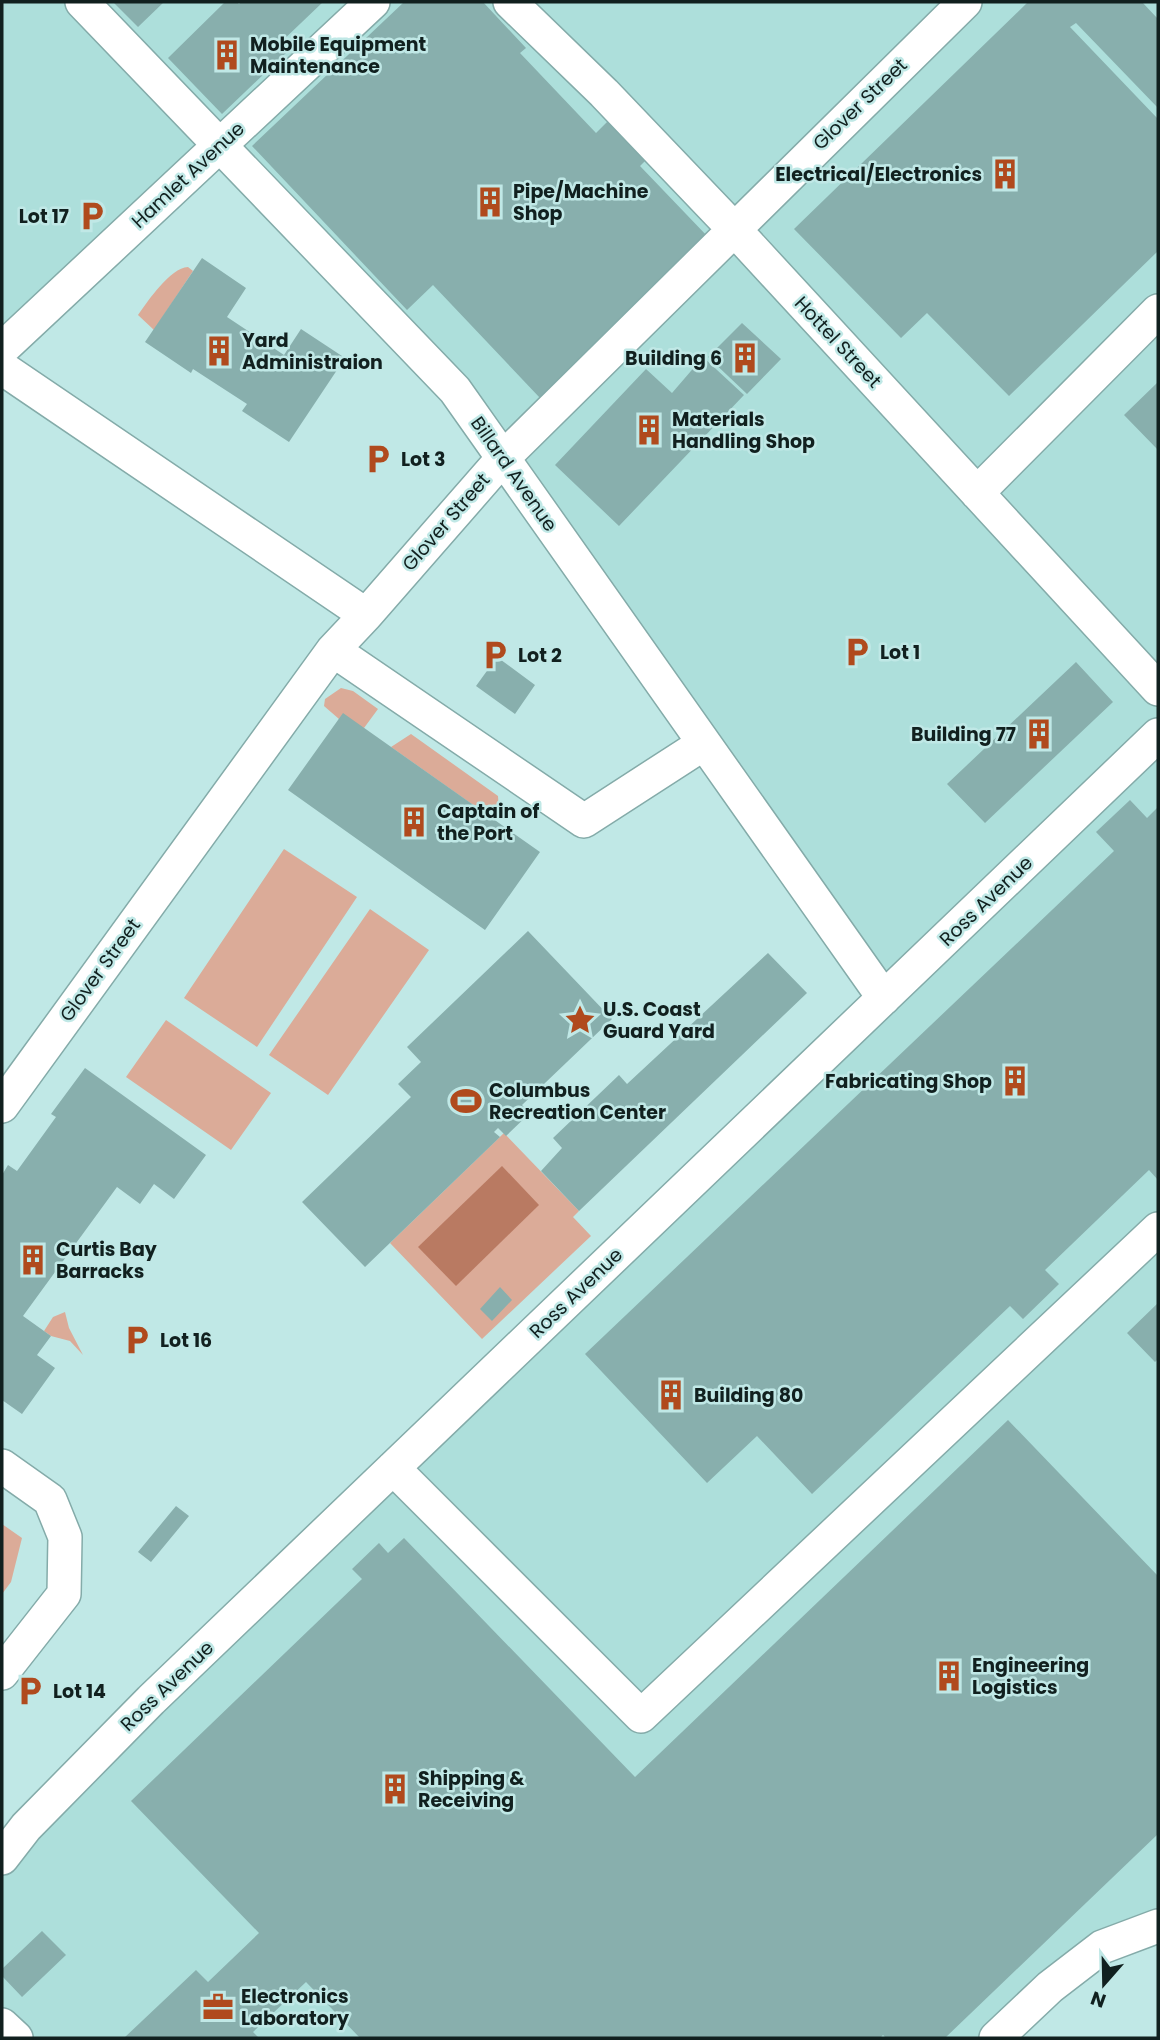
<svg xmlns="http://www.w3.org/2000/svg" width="1160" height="2040" viewBox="0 0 1160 2040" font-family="Poppins,sans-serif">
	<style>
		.built { fill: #addfdb }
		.green { fill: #dbab98 }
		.water { fill: #b97a62 }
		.building { fill: #88afad }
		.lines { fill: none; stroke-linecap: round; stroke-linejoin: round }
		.minor-casing { stroke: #84aba9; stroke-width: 36 }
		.minor { stroke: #fff; stroke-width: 33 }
		.labels { text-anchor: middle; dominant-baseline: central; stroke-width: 5; stroke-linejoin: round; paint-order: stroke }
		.poi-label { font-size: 19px; font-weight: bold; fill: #11201f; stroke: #c0e8e6; text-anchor: start }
		.street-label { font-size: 19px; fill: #11201f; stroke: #c0e8e6 }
	</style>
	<rect width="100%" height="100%" fill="#c0e8e6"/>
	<path class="built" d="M2,2H1158V1926L996,2038H16L2,2025V1858L883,998L455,390L220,146L2,349Z"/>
	<path class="green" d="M188,267L193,271L154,330L138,315C148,301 170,268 188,267Z
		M341,688L353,691L378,709L364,728L339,719L324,706L325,699Z
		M411,734L498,796L499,811L493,819L391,747Z
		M284,849L357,897L257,1047L184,998Z
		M370,909L429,950L328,1095L269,1055Z
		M166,1020L271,1093L231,1150L126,1077Z
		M504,1133L579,1211L573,1217L591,1236L482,1339L390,1243Z
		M65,1312L69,1328L83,1355L70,1341L51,1336L44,1331L53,1317Z
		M2,1524L22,1538L11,1582L2,1594Z"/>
	<path class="water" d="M502,1166L539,1205L456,1286L418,1247Z"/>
	<path class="building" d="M113,2H164L138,27Z
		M225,2H237L239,4L241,2H323L279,44L287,52L222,114L168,58Z
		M404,2H483L526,48L520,53L596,133L610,119L647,159L640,166L709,238L540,398L433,285L407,310L252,146Z
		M1028,2H1142L1158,19V108L1076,23L1070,27L1158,119V251L1009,396L927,313L901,338L794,229Z
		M202,258L246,288L227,317L284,355L301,329L345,358L289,442L242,411L247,404L193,369L191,373L145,342Z
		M742,323L781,359L747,394L708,357Z
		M703,357L744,395L619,526L555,465L646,369L672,393Z
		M1158,382V450L1124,415Z
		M497,657L535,685L515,714L476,686Z
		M1076,662L1113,702L985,823L947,784Z
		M343,713L540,852L485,930L288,790Z
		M1130,800L1147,818L1158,807V1180L1149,1170L1045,1270L1059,1284L1023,1319L1010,1306L812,1494L757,1436L707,1483L585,1354L1114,851L1096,832Z
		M528,931L612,1019L522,1105L530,1113L506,1136L498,1128L494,1132L500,1137L365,1267L302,1202L411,1097L398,1084L421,1062L407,1047Z
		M768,953L807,993L579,1211L541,1171L562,1148L553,1138L619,1075L627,1084Z
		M85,1068L206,1155L174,1199L154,1184L140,1204L117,1187L23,1316L51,1336L37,1355L55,1368L22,1414L2,1400V1175L8,1165L17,1171L56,1117L51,1114Z
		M500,1287L512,1300L492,1321L480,1309Z
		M1158,1303V1359L1155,1362L1127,1333Z
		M1008,1420L1158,1576V1834L945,2038H886L883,2035L880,2038H360L306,1982L253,2032L259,2038H124L196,1970L208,1982L259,1933L131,1801L362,1579L352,1569L379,1543L388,1553L404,1538L635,1777Z
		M176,1506L189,1516L151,1562L138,1552Z
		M42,1931L66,1955L22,1997L2,1976V1969Z"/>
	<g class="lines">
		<g class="minor-casing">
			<path id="minor" d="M82,2L455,390L884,998
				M510,2L604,93L733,228L1158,689
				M2,349L373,2
				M2,368L366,615
				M977,493L1158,311
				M333,650L584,821L703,744
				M2,1106L333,650L366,615L503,458L965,2
				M2,1466L50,1500L65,1537L64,1594L2,1673
				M393,1468L641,1716L1158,1229
				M2,1858L26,1827L151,1700L1158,735
				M2,2025L16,2038
				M996,2038L1050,1987L1102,1947L1158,1926"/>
		</g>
		<use href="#minor" class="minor"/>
	</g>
	<defs>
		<g id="building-bare" transform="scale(2.415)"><path d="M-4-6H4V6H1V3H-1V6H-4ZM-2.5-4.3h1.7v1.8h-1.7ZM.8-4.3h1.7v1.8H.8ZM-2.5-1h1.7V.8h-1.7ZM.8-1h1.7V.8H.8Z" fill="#b04a1d" stroke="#c0e8e6" stroke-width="2.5" paint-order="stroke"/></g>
		<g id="parking-bare" transform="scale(2.415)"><path d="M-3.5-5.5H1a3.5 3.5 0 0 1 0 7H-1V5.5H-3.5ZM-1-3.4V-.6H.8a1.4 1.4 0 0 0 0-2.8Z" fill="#b04a1d" stroke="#c0e8e6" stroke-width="2.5" paint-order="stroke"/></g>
		<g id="sight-bare" transform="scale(2.415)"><path d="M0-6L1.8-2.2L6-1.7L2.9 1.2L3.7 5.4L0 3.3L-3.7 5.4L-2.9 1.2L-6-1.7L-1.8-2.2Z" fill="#b04a1d" stroke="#c0e8e6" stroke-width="2.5" paint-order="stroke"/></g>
		<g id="stadium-bare" transform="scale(2.415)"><path d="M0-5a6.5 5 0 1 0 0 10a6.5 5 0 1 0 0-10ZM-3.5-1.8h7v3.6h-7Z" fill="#b04a1d" stroke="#c0e8e6" stroke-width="2.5" paint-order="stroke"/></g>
		<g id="office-bare" transform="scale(2.415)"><path d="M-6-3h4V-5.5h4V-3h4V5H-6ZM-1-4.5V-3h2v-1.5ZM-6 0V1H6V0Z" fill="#b04a1d" stroke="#c0e8e6" stroke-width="2.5" paint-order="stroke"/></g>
	</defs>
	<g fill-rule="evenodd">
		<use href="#building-bare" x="227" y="55"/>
		<use href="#building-bare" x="1005" y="174"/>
		<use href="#building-bare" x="490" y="202"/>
		<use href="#parking-bare" x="92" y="216"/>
		<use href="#building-bare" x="219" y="351"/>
		<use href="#building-bare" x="745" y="358"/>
		<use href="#building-bare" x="649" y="430"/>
		<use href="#parking-bare" x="378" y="459"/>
		<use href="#parking-bare" x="857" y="652"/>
		<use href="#parking-bare" x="495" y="655"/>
		<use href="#building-bare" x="1039" y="734"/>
		<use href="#building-bare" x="414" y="822"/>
		<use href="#sight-bare" x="580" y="1020"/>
		<use href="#building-bare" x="1015" y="1081"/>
		<use href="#stadium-bare" x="466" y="1101"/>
		<use href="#building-bare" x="33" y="1260"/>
		<use href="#parking-bare" x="137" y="1340"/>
		<use href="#building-bare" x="671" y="1395"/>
		<use href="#building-bare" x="949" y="1676"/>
		<use href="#parking-bare" x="30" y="1691"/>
		<use href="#building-bare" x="395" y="1789"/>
		<use href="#office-bare" x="218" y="2007"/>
	</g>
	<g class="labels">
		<g class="poi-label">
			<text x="250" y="44">Mobile Equipment<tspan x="250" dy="22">Maintenance</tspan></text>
			<text x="982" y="174" text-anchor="end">Electrical/Electronics</text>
			<text x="513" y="191">Pipe/Machine<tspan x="513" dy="22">Shop</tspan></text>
			<text x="69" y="216" text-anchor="end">Lot 17</text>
			<text x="242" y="340">Yard<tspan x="242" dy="22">Administraion</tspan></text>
			<text x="722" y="358" text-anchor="end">Building 6</text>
			<text x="672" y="419">Materials<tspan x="672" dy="22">Handling Shop</tspan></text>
			<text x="401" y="459">Lot 3</text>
			<text x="880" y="652">Lot 1</text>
			<text x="518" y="655">Lot 2</text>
			<text x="1016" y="734" text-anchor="end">Building 77</text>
			<text x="437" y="811">Captain of<tspan x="437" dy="22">the Port</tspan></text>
			<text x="603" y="1009">U.S. Coast<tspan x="603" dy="22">Guard Yard</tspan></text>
			<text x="992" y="1081" text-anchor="end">Fabricating Shop</text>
			<text x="489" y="1090">Columbus<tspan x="489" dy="22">Recreation Center</tspan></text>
			<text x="56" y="1249">Curtis Bay<tspan x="56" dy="22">Barracks</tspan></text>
			<text x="160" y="1340">Lot 16</text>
			<text x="694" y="1395">Building 80</text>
			<text x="972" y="1665">Engineering<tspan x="972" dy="22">Logistics</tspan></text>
			<text x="53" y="1691">Lot 14</text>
			<text x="418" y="1778">Shipping &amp;<tspan x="418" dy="22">Receiving</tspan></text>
			<text x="241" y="1996">Electronics<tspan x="241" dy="22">Laboratory</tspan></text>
		</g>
		<g class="street-label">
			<text transform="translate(860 104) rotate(-44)">Glover Street</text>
			<text transform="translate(188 175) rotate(-43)">Hamlet Avenue</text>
			<text transform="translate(838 342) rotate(47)">Hottel Street</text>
			<text transform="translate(514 474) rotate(55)">Billard Avenue</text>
			<text transform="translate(446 522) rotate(-49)">Glover Street</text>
			<text transform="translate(986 901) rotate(-44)">Ross Avenue</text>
			<text transform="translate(100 970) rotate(-54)">Glover Street</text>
			<text transform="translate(576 1293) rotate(-44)">Ross Avenue</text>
			<text transform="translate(167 1686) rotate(-44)">Ross Avenue</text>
		</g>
	</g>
	<rect width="1160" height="2040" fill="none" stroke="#11201f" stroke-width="7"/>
	<g transform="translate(1104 1984) rotate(200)" stroke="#c0e8e6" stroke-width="5" paint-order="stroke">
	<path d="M0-5L12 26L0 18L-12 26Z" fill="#11201f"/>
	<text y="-10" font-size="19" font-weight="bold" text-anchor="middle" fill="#11201f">N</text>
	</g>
</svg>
